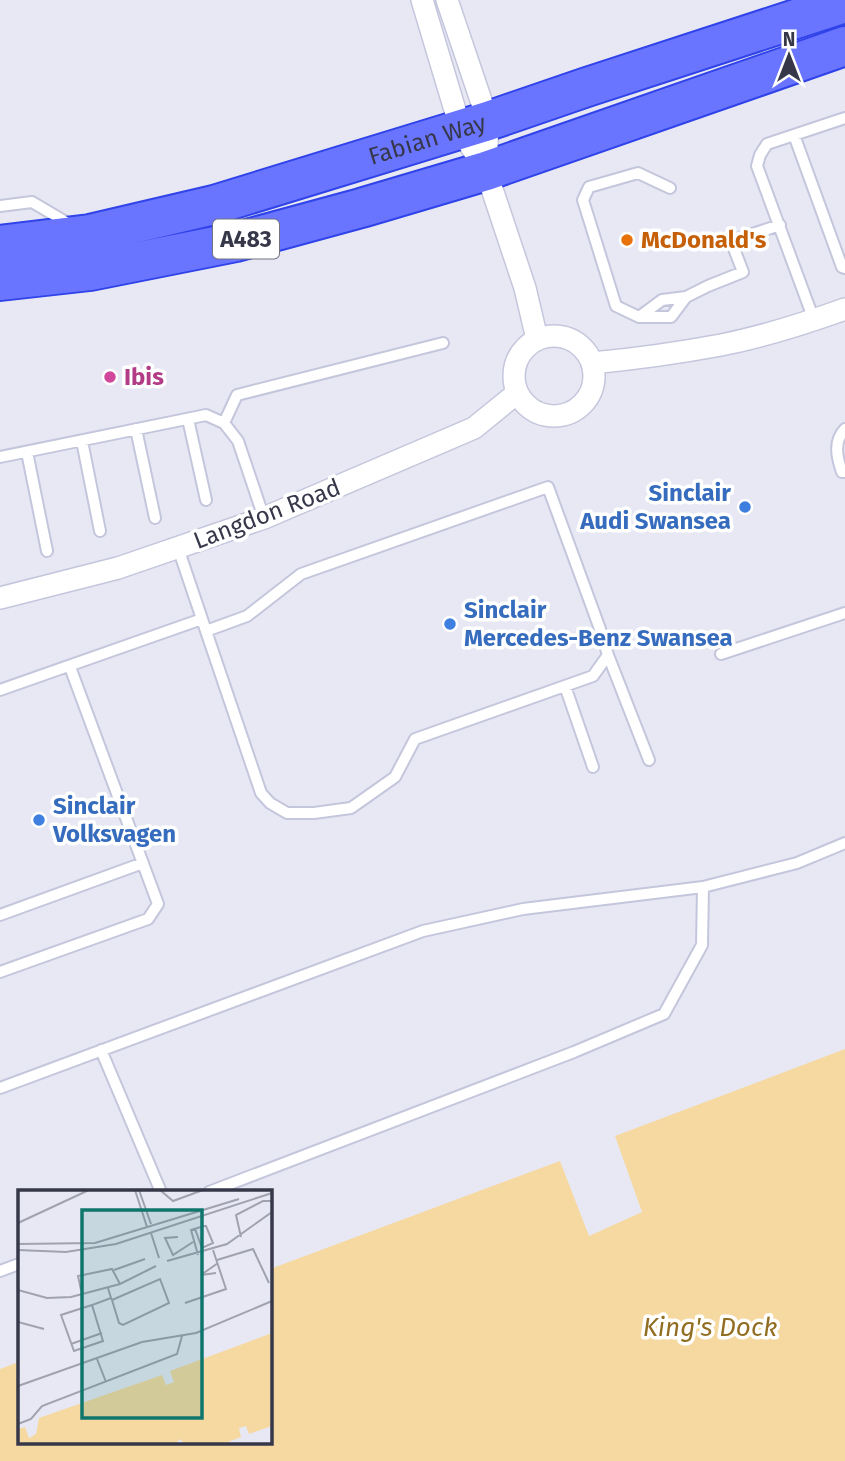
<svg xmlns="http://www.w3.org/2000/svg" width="845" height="1461" viewBox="0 0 845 1461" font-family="'Fira Sans',sans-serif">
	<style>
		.water { fill: #f5d9a1 }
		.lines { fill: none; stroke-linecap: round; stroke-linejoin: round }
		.lane-casing { stroke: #c4c6dc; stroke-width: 14 }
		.street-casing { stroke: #c4c6dc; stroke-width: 24 }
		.highway-casing { stroke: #2f43e8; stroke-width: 42 }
		.lane { stroke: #fff; stroke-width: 10 }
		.street { stroke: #fff; stroke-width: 21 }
		.highway { stroke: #6974ff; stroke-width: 38 }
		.food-dot { fill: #e8710a; stroke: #fff; stroke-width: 2.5 }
		.hotel-dot { fill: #d1479c; stroke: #fff; stroke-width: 2.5 }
		.shop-dot { fill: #3f7fe0; stroke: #fff; stroke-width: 2.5 }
		.labels { text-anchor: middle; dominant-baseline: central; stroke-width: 7; stroke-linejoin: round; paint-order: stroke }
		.shield { fill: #fff; stroke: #727480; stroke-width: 2 }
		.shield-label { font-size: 23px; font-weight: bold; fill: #363849 }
		.street-label { font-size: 24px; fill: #363849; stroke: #fff }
		.food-label { font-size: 24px; font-weight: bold; fill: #c56008; stroke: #fff; text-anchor: start }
		.hotel-label { font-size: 24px; font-weight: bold; fill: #b23c85; stroke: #fff; text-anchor: start }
		.shop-label { font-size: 24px; font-weight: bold; fill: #366cbe; stroke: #fff; text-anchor: start }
		.water-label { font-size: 26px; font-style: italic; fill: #926e22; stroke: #fff }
		.inset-road { fill: none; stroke: #a1a2b0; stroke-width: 2 }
		.view { fill: #0f766e; fill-opacity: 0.15; stroke: #0f766e; stroke-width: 3.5 }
		.inset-edge { fill: none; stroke: #363849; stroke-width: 3.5 }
	</style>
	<rect width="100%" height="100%" fill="#e8e8f5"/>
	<path class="water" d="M845,1049V1461H0V1369L19,1362V1442H270V1269L560,1161L589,1236L642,1212L615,1136Z"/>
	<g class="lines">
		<g class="lane-casing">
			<path id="lane" d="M794,135L842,267L845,268
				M670,188L638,173L589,187L583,200L616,306L639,317H671L686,297L708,286L743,272L731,241L780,225
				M0,206L32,202L71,225
				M639,317L662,300L686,297
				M814,320L757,166L760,155L767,144L845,118
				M188,419L206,500
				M224,423L237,395L443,343
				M136,429L155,518
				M845,429C833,441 837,458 842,472H845
				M82,441L100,531
				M27,452L47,551
				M0,457L206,415L224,423L238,441L264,518
				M178,548L202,619L206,631L261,793L270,803L287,813H314L351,808L395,777L415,739L593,676L608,655L600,629L548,487L301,574L247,616L206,631
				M721,654L845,613
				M608,655L649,760
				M565,686L593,767
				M0,690L202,619
				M0,915L143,863
				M0,972L148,919L158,904L70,667
				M101,1050L161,1192
				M0,1088L423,931L523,909L703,887L797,863L845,843
				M209,1192L574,1052L664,1014L702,945L703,887
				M0,1271L19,1264"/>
		</g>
		<g class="street-casing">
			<path id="street" d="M422,0L461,130L486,171L525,288L537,339
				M447,0L488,121L486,171
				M514 376a40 40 0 1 1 80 0a40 40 0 1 1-80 0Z
				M592,363C635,359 678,353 721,345C761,337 806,323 845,309
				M0,598L118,568L264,518L474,428L517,393"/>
		</g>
		<g class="highway-casing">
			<g id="highway">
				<path id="s1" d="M0,245L90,234L214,205L488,121L587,87L845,3"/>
				<path d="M0,281L90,271L236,242L361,208L486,171L845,46"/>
			</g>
		</g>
		<use href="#lane" class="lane"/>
		<use href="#street" class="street"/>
		<use href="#highway" class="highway"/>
	</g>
	<circle class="food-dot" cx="627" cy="240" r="7"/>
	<circle class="hotel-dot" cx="110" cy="377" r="7"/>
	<g class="shop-dot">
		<circle cx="745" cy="507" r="7"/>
		<circle cx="450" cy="624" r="7"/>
		<circle cx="39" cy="820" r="7"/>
	</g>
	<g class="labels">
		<rect class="shield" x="213" y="219.5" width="66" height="39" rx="5"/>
		<g class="shield-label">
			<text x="246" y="239">A483</text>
		</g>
		<g class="street-label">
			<text stroke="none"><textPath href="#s1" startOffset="441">Fabian Way</textPath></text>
			<text transform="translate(267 514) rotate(-21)">Langdon Road</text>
		</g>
		<g class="food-label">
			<text x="641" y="240">McDonald's</text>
		</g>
		<g class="hotel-label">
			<text x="124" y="377">Ibis</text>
		</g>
		<g class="shop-label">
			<text x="731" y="493" text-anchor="end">Sinclair<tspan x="731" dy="28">Audi Swansea</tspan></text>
			<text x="464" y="610">Sinclair<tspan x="464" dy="28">Mercedes-Benz Swansea</tspan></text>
			<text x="53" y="806">Sinclair<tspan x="53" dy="28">Volksvagen</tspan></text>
		</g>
		<g class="water-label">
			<text x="710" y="1327">King's Dock</text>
		</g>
	</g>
	<g transform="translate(18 1190)">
		<rect width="254" height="254" fill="#e8e8f5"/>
		<path d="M254,143V236L231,244L228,236L221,238L223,247L205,254H165L163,249L156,254H0V239L7,237L11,248L18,244L21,228L144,185L148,195L156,192L152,181Z" fill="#f5d9a1"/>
		<path class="inset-road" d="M117,0L129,37M121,0L133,34M142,0L155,11L185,0M0,33L71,0M177,39L184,58L195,53L188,36H186L173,40L180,65M133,43L141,68M160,47L147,48L155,65L175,52M223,47L218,25L245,11H254M0,54L77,53L221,9M0,60L48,62L98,54L254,3M199,70L235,59L251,93M149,71L209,54L254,22M96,80L127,69M198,83L183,85L200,73M90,98L93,108L94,110L101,133L105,135L151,113L142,89L94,110M0,100L29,108L53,107L102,94L138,76M63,100L60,86L94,79L102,94M167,113L208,99L195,60M74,115L43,125L56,161L85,151L74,115L93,108M0,132L26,139M53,154L84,143M79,169L88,192M0,196L124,152L178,143L254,111M0,234L13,229L24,216L159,164L164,146"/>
		<path class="view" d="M64,20H184V228H64Z"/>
		<rect width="254" height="254" class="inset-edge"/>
	</g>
	<g transform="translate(789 56)" stroke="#ffffff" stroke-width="5" paint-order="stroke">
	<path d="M0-5L12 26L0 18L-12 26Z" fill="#363849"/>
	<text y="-10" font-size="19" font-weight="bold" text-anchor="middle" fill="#363849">N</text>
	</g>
</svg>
